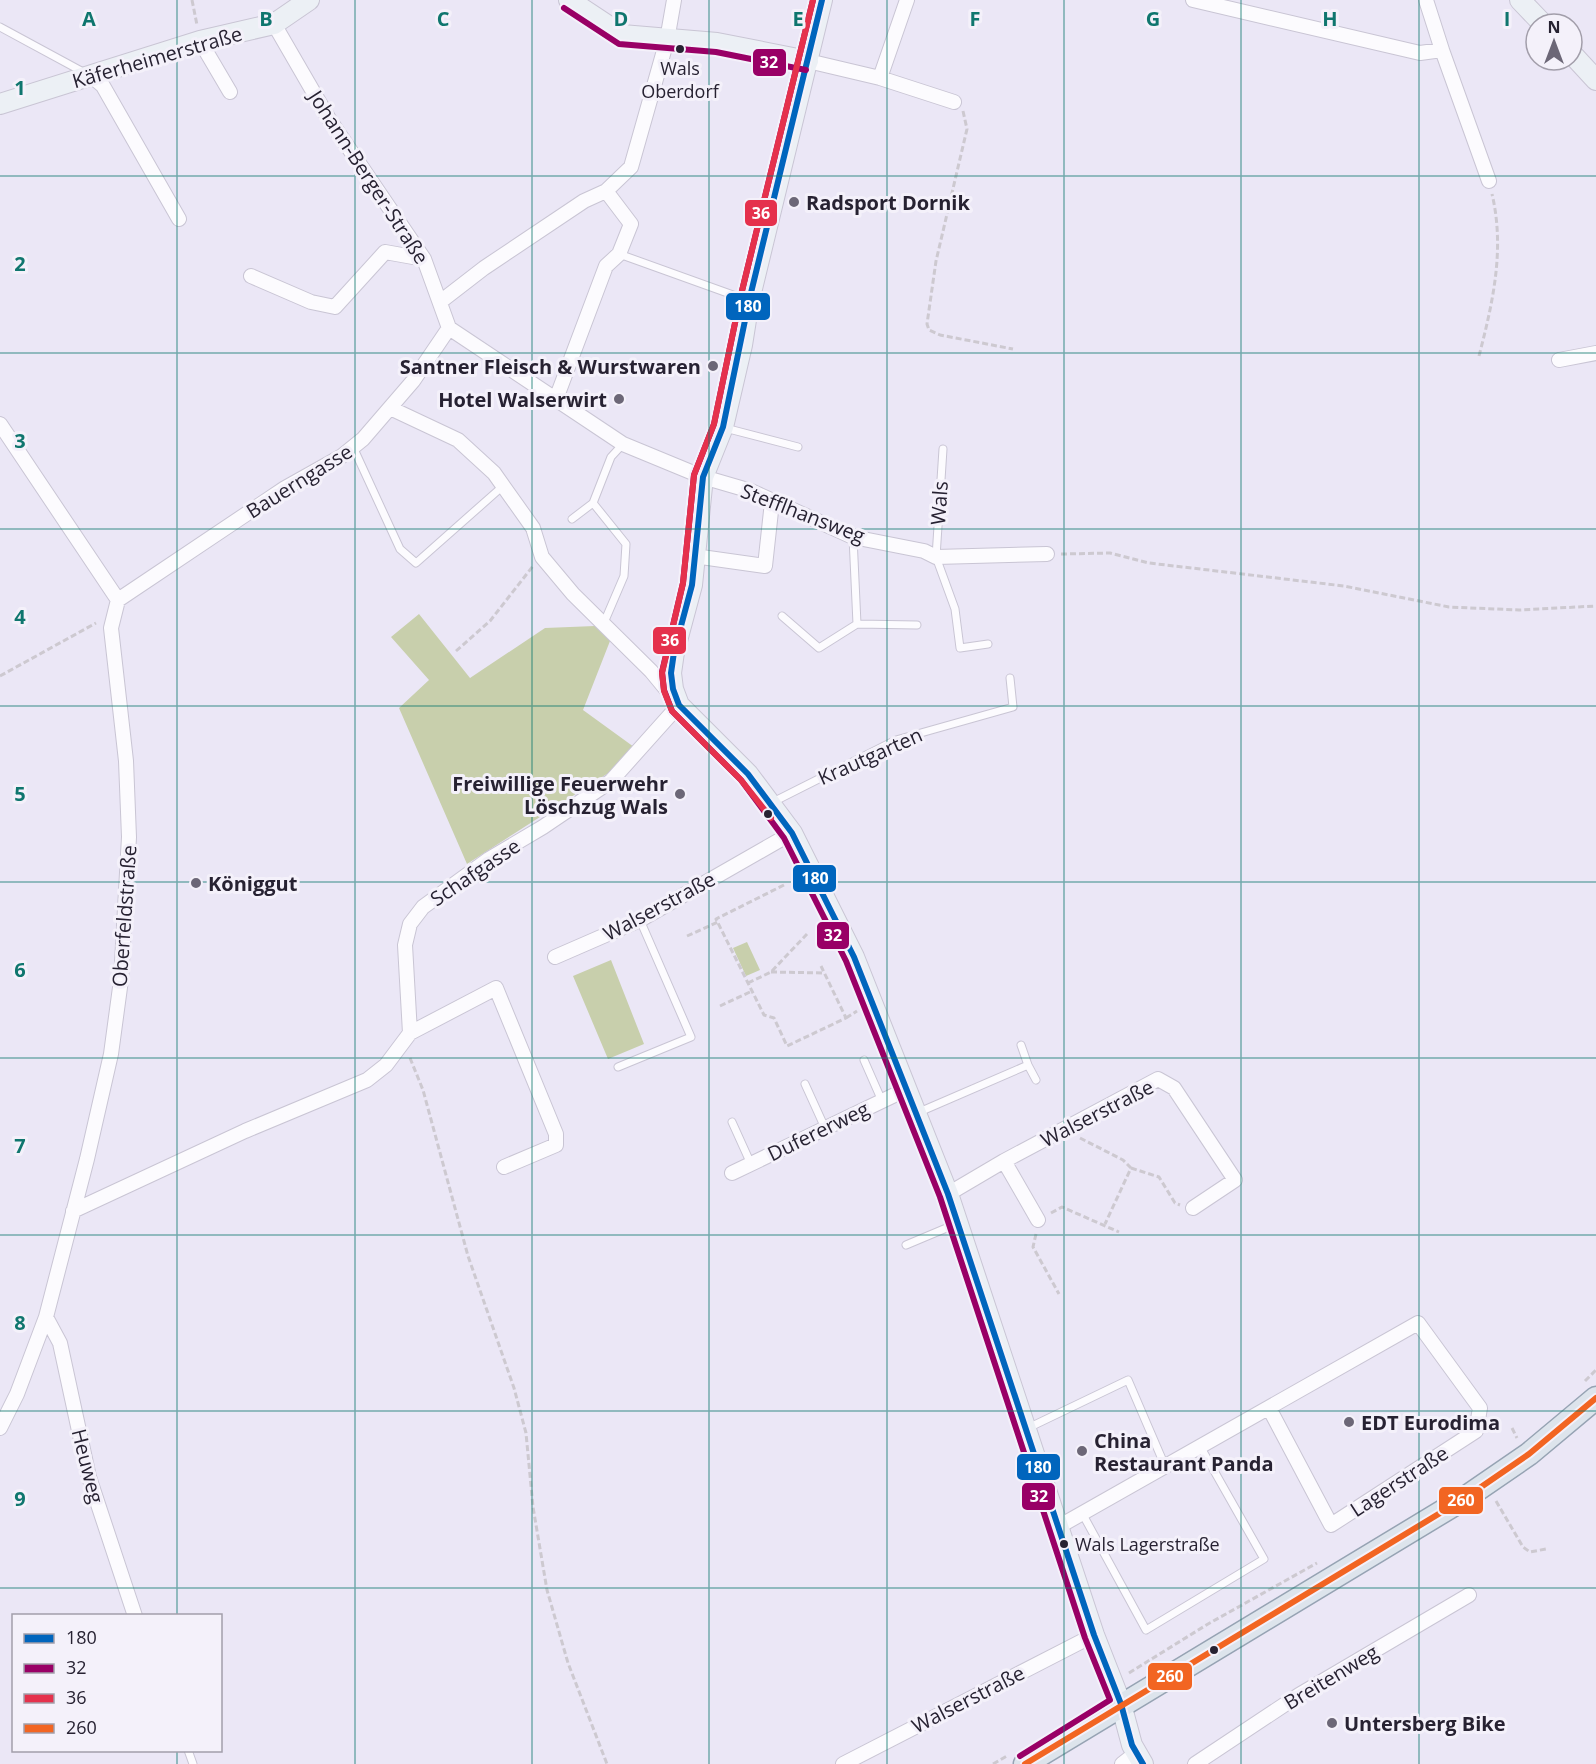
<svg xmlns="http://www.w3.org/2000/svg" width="1596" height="1764" viewBox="0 0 1596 1764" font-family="'Open Sans',sans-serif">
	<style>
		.green { fill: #c8cfac }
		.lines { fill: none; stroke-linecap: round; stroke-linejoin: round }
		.lane-casing { stroke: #c9c5d4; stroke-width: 9 }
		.street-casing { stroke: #c9c5d4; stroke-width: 16 }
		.secondary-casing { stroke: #c9c5d4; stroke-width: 22 }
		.primary-casing { stroke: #96a3b3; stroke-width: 25 }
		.path { stroke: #cdc9d0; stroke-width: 3; stroke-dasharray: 6 3; stroke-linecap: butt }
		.lane { stroke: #fcfbfe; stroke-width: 7 }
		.street { stroke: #fcfbfe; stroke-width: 14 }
		.secondary { stroke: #ecf0f5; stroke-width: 20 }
		.primary { stroke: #dde4ec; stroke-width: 22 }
		.bus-1-casing { stroke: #f4f1fa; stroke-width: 10 }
		.bus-2-casing { stroke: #f4f1fa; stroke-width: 10 }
		.bus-3-casing { stroke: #f4f1fa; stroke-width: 10 }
		.bus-4-casing { stroke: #f4f1fa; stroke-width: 10 }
		.bus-1 { stroke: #0065bd; stroke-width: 6 }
		.bus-2 { stroke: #906; stroke-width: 6 }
		.bus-3 { stroke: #e5314c; stroke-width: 6 }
		.bus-4 { stroke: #f26522; stroke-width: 6 }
		.grid { fill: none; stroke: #0f766e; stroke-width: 1.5; stroke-opacity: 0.55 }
		.bus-dot { fill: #272232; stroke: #f4f1fa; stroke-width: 2 }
		.poi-dot { fill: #6c6777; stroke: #f4f1fa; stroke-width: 2 }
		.labels { text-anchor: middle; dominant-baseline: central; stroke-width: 6; stroke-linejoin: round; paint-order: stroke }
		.bus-label { font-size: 18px; fill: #272232; stroke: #f4f1fa }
		.street-label { font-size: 20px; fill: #272232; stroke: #f4f1fa }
		.poi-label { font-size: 20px; font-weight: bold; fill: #272232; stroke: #f4f1fa; text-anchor: start }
		.grid-label { font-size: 20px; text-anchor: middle; font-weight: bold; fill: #0f766e; stroke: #f4f1fa; stroke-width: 6; stroke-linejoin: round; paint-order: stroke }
		.line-badge { stroke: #f4f1fa; stroke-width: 2 }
		.badge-label { font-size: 16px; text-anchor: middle; font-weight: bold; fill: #fff }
	</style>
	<rect width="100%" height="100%" fill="#ebe7f6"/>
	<path class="green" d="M419,614L470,678L545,628L595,626L610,641L583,710L634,747L613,770L467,864L399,708L429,680L391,637Z
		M747,942L760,970L746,976L733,948Z
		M611,960L644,1044L608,1059L573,976Z"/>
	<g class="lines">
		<g class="lane-casing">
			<path id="lane" d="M0,27L85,73
				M619,254L747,300
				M725,428L798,447
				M353,447L400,549L416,563L503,486
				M943,449L936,557L955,609L960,648L988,644
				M572,519L593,503
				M782,616L819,648L857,624L853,537
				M857,624L917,625
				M603,625L624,576L626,544L593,503L611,457L623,444
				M773,802L896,740L1013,707L1010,678
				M864,1060L882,1101
				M1028,1065L1036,1080
				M618,1067L691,1037L640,920
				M805,1084L825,1128
				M917,1113L1028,1065L1021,1045
				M732,1122L751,1164
				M906,1245L956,1224
				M1028,1428L1128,1380L1165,1466
				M1082,1513L1146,1630L1264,1559L1200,1446
				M188,1750L193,1764"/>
		</g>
		<g class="street-casing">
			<path id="street" d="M1193,0L1420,53L1442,50L1426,0
				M274,24L329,119L424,259L449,328L623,444L703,477L751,491L853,537L924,551L936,557L1047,554
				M200,41L230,92
				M1442,50L1489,181
				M808,61L880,78L954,102
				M90,75L103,86L179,219
				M880,78L907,0
				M251,276L311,302L335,307L385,252L424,259
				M440,302L484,268L584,201L606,191L631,167L667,40L674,0
				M1559,360L1596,353
				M556,399L606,266L619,254L631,224L606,191
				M0,424L118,600L111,628L126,761L129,837L121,980L111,1054L87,1159L46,1317L17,1394L0,1428
				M694,556L765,566L772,502
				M118,600L285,488L342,456L363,439L413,381L449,328
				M555,957L640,920L792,833
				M410,1033L496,988L556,1134V1145L504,1167
				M1004,1161L1038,1220
				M732,1173L905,1090
				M948,1194L1004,1161L1158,1079L1174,1088L1235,1180L1193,1208
				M73,1211L245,1131L367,1080L386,1065L410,1033L405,945L410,924L423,907L489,859L543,827L611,781L679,705L651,671L573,594L542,557L533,528L494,473L458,440L390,408
				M46,1317L60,1343L89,1477L135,1616
				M1058,1527L1418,1323L1480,1408L1476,1431L1331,1525L1269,1408
				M843,1764L1094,1635
				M1122,1764L1136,1753
				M1195,1764L1299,1695L1469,1595"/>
		</g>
		<g class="secondary-casing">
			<path id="secondary" d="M569,0L622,35L717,43L808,61
				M822,0L749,301L742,345L723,427L703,477L692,585L674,652L671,673L673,689L679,705L748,774L792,833L854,957L948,1194L1094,1635L1121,1704L1132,1745L1143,1764
				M1520,0L1543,24
				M1572,54L1596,80
				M0,104L200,41L274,24L309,0"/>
		</g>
		<g class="primary-casing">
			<path id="primary" d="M1025,1764L1465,1498L1529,1454L1596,1398"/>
		</g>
		<path class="path" d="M192,0L197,25
			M963,111L967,129L936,261L927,324L929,330L940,335L1013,349
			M1479,356C1493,302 1505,249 1492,194
			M1061,554L1110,553L1149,563L1344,586L1449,607L1519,610L1596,606
			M456,651L490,621L533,566
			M0,676L96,623
			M784,885L716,919L764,1015L774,1018L787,1046L846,1018L821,966
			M687,936L718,922
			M771,972L825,973
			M748,983L771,972L807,934
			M720,1006L752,991
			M846,1018L857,1011
			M410,1058L423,1090L468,1256L514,1388L526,1433L533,1507L547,1590L568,1663L607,1764
			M1080,1138L1123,1160L1131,1168L1105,1224
			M1131,1168L1159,1177L1175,1203L1180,1205
			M1051,1213L1062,1207L1119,1232
			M1036,1234L1033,1247L1059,1294
			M1585,1381L1596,1370
			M1512,1428L1517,1438
			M1496,1501L1523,1547L1530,1552L1546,1549
			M1129,1673L1208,1624L1317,1563
			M993,1764L1007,1756"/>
		<use href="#lane" class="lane"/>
		<use href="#street" class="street"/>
		<use href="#secondary" class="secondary"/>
		<use href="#primary" class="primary"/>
		<g class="bus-1-casing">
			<path id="bus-1" d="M822,0L749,301L723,427L703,477L692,585L674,652L671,673L673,689L679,705L748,774L792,833L854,957L948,1194L1094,1635L1121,1704L1132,1745L1143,1764"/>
		</g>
		<g class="bus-2-casing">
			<path id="bus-2" d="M813,0L740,299L714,424L694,475L683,583L662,672L664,690L672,711L741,780L784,838L846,961L940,1197L1085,1638L1110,1700L1020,1756
				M564,8L619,44L716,52L806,70"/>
		</g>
		<g class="bus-3-casing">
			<path id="bus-3" d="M771,818L741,780L672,711L664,691L662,673L683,583L694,475L714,424L740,299L813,0"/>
		</g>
		<g class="bus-4-casing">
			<path id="bus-4" d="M1025,1764L1465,1498L1529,1454L1596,1398"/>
		</g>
		<use href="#bus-1" class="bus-1"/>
		<use href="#bus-2" class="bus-2"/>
		<use href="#bus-3" class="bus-3"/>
		<use href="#bus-4" class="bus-4"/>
	</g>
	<path class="grid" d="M177,0V1616M355,0V1764M532,0V1764M709,0V1764M887,0V1764M1064,0V1764M1241,0V1764M1419,0V1764M0,176H1596M0,353H1596M0,529H1596M0,706H1596M0,882H1596M0,1058H1596M0,1235H1596M0,1411H1596M0,1588H1596M177,1750V1764"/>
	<g class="bus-dot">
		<circle cx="680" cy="49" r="5"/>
		<circle cx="768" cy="814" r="5"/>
		<circle cx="1064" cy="1544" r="5"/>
		<circle cx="1214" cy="1650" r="5"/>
	</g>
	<g class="poi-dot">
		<circle cx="794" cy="202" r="6"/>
		<circle cx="713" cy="366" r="6"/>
		<circle cx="619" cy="399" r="6"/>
		<circle cx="680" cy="794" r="6"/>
		<circle cx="196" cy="883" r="6"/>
		<circle cx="1349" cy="1422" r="6"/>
		<circle cx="1082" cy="1451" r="6"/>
		<circle cx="1332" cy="1723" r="6"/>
	</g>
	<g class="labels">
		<g class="bus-label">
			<text x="680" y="68">Wals<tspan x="680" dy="23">Oberdorf</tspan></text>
			<text x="1075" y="1544" text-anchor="start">Wals Lagerstraße</text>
		</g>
		<g class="street-label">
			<text transform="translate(157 57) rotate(-16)">Käferheimerstraße</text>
			<text transform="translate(369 177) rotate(57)">Johann-Berger-Straße</text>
			<text transform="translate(299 481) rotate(-32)">Bauerngasse</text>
			<text transform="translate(939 503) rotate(-86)">Wals</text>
			<text transform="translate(803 513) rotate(21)">Stefflhansweg</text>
			<text transform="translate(870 756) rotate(-24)">Krautgarten</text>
			<text transform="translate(475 872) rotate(-34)">Schafgasse</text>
			<text transform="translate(659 906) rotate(-28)">Walserstraße</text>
			<text transform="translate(124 916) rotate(-86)">Oberfeldstraße</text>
			<text transform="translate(1097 1113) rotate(-27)">Walserstraße</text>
			<text transform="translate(818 1131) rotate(-26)">Dufererweg</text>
			<text transform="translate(88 1466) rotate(76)">Heuweg</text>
			<text transform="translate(1399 1481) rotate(-33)">Lagerstraße</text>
			<text transform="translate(1331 1677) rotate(-31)">Breitenweg</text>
			<text transform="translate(968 1699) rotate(-27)">Walserstraße</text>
		</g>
		<g class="poi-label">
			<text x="806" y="202">Radsport Dornik</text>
			<text x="701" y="366" text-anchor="end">Santner Fleisch &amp; Wurstwaren</text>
			<text x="607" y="399" text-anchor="end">Hotel Walserwirt</text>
			<text x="668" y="783" text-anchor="end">Freiwillige Feuerwehr<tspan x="668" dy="23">Löschzug Wals</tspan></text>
			<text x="208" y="883">Königgut</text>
			<text x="1361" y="1422">EDT Eurodima</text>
			<text x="1094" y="1440">China<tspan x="1094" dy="23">Restaurant Panda</tspan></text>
			<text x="1344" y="1723">Untersberg Bike</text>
		</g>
	</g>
	<g class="grid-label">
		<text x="89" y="26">A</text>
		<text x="266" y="26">B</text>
		<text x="443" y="26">C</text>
		<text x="621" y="26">D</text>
		<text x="798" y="26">E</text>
		<text x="975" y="26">F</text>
		<text x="1153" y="26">G</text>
		<text x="1330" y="26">H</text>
		<text x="1507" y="26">I</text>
		<text x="20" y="95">1</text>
		<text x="20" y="271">2</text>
		<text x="20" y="448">3</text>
		<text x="20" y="624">4</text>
		<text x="20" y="801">5</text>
		<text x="20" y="977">6</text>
		<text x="20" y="1153">7</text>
		<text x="20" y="1330">8</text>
		<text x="20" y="1506">9</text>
	</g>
	<g class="line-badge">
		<rect x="752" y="48" width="35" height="29" rx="6" fill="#906"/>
		<rect x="744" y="199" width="34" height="28" rx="6" fill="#e5314c"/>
		<rect x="725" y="292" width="46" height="29" rx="6" fill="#0065bd"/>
		<rect x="652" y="626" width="35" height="29" rx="6" fill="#e5314c"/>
		<rect x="792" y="864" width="45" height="29" rx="6" fill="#0065bd"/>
		<rect x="816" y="921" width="34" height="29" rx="6" fill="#906"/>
		<rect x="1016" y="1453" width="45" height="28" rx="6" fill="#0065bd"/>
		<rect x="1021" y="1482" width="35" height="29" rx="6" fill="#906"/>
		<rect x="1438" y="1486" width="46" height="29" rx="6" fill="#f26522"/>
		<rect x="1147" y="1662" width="46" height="29" rx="6" fill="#f26522"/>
	</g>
	<g class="badge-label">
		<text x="769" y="68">32</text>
		<text x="761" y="219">36</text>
		<text x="748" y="312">180</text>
		<text x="670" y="646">36</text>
		<text x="815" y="884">180</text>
		<text x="833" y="941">32</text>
		<text x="1038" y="1473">180</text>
		<text x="1039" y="1502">32</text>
		<text x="1461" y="1506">260</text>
		<text x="1170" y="1682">260</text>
	</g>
	<rect x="12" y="1614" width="210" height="138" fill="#f4f1fa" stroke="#a29eaa" stroke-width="1.5"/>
	<rect x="24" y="1634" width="30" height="9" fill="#0065bd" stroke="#a29eaa" stroke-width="1.5"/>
	<text x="66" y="1644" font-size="18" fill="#272232">180</text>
	<rect x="24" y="1664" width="30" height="9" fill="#990066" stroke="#a29eaa" stroke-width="1.5"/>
	<text x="66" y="1674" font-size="18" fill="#272232">32</text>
	<rect x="24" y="1694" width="30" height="9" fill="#e5314c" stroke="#a29eaa" stroke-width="1.5"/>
	<text x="66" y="1704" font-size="18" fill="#272232">36</text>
	<rect x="24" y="1724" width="30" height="9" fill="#f26522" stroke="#a29eaa" stroke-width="1.5"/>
	<text x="66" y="1734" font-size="18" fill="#272232">260</text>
	<g transform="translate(1554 42)"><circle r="28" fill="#f4f1fa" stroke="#a29eaa" stroke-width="1.5"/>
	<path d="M0-4.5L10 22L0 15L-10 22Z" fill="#6c6777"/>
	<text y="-9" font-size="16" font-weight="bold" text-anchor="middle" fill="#272232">N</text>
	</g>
</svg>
